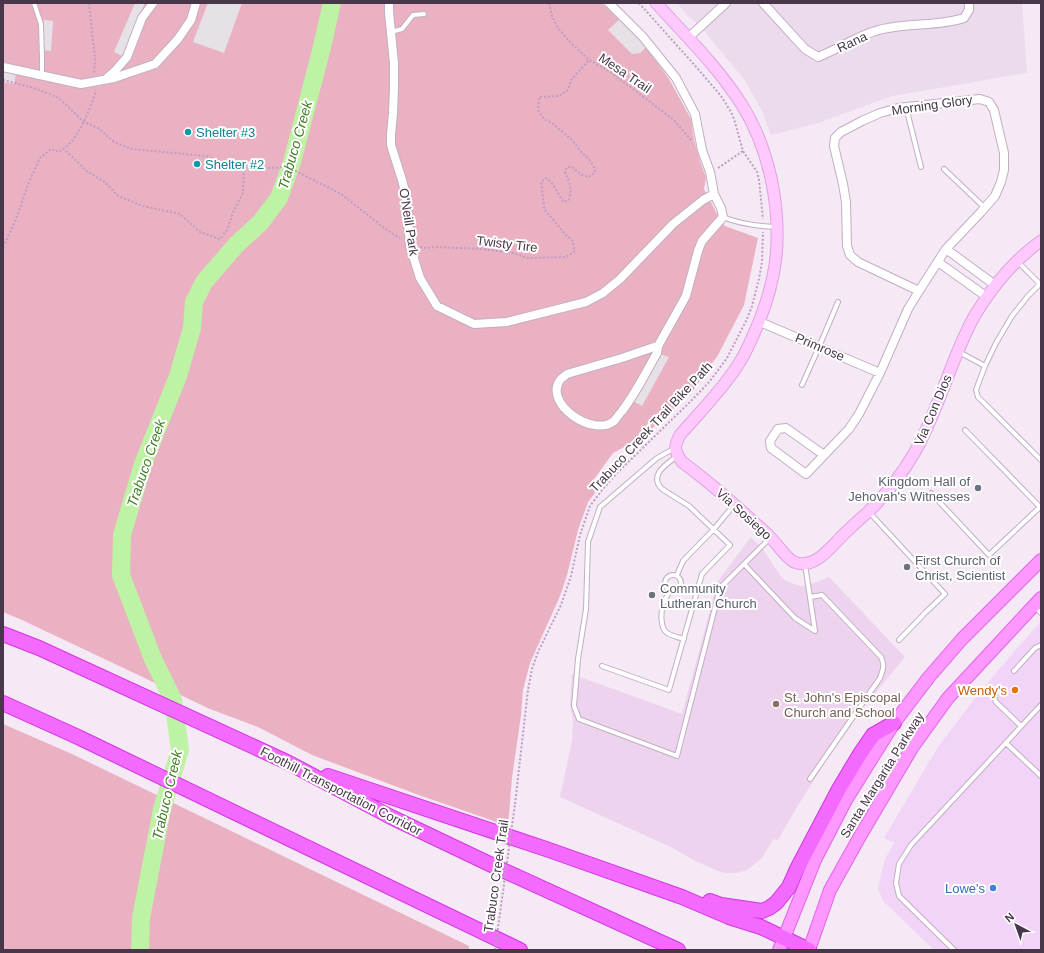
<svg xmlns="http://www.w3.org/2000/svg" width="1044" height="953" viewBox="0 0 1044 953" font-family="Arial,sans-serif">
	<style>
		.residential { fill: #ecdbed }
		.commercial { fill: #f1d4f7 }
		.education { fill: #eed3ee }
		.green { fill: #eab1c2 }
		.parking { fill: #e6e1e6 }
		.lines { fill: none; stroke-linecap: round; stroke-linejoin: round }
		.river { stroke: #bef3a5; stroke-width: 18 }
		.lane-casing { stroke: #c2aec4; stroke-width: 6 }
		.street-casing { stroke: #c2aec4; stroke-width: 10 }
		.secondary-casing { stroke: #e2a0e2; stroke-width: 13 }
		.primary-casing { stroke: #e265e8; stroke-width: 14 }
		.highway-casing { stroke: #d036e2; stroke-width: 16 }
		.path { stroke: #c09cc3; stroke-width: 2; stroke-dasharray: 2 2; stroke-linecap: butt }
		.lane { stroke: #fff; stroke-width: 4 }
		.street { stroke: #fff; stroke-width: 8 }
		.secondary { stroke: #ffc9fe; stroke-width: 11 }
		.primary { stroke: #fc98ff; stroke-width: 12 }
		.highway { stroke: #f46aff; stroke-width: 14 }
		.path-bridge { stroke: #c09cc3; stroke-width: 2; stroke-dasharray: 2 2; stroke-linecap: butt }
		.culture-dot { fill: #0f9aa8; stroke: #fff; stroke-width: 1.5 }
		.worship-dot { fill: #6b7280; stroke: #fff; stroke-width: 1.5 }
		.food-dot { fill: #e8710a; stroke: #fff; stroke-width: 1.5 }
		.education-dot { fill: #8d6e63; stroke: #fff; stroke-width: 1.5 }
		.shop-dot { fill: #3f7fe0; stroke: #fff; stroke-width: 1.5 }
		.labels { text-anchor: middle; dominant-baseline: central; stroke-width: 4; stroke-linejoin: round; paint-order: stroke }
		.street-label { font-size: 13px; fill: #473749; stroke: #fff }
		.culture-label { font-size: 13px; fill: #0d838f; stroke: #fff; text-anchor: start }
		.worship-label { font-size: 13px; fill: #5b616d; stroke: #fff; text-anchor: start }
		.food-label { font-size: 13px; fill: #c56008; stroke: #fff; text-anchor: end }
		.education-label { font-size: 13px; fill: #785e54; stroke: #fff; text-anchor: start }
		.shop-label { font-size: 13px; fill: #366cbe; stroke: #fff; text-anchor: end }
		.water-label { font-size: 14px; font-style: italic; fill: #407e23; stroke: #fff }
	</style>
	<rect width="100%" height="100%" fill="#f5e9f5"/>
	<path class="residential" d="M677,3H1022L1027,73L892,96L818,123L771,135L762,111L746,82L701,27L688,16Z"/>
	<path class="commercial" d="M1041,622V950H934L883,901L878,888L885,859L894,843L884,838L938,747L979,693L1026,638Z"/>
	<path class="education" d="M751,537L764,551L780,575L785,580L794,584L801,586L809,585L829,577L905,657L867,703L826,761L797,807L778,840L774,839L761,859L747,870L737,873H726L718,871L695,861L673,848L560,797L572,741L573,720L570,705L572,674L682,714L718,581Z"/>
	<path class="green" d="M3,3H602L619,20L609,30L640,53L646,47L669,79L691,119L694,140L700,161L706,178L704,189L717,214L725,226L758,238L744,305L718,355L692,392L661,421L639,439L613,453L592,482L595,493L588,502L578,530L567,575L560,596L530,663L523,690L521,715L512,778L508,826L416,794L312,755L258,727L210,709L22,620L3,612Z
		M3,724L72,754L469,946V950H3Z"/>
	<path class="parking" d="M135,3H145L122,56L114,52Z
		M208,3H242L224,53L193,42Z
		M44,20L53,21L51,51L42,50Z
		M619,20L646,47L640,53L632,54L608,30Z
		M3,71L16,74L14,84L3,82Z
		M657,353L669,357L642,406L628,398Z"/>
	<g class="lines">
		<path class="river" d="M140,950L141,918L162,809L180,750L173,700L153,659L121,575L122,535L143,464L178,376L192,328L194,302L204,282L237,244L260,223L279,198L292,162L321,51L332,3"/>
		<g class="lane-casing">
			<path id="lane" d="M34,3L41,24L42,57V75
				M391,32L402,29L413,15L424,14
				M906,107L921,167
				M944,169L985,208
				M723,217C739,224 758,226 775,227
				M1017,261L1041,285
				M1040,284L1028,296L1012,316L996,343L985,366L976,390L978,397L1041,460
				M959,352L985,366
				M802,385L819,347L838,302
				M675,448L657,458L600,507L588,542L586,609L578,659L574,706L579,719L677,756L720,588L770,538
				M931,493L989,555L1040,507L965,430
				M869,512L945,594L926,612L899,640
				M744,564L795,618L815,631
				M805,564L815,631
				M665 583a8 8 0 1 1 16 0a8 8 0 1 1-16 0Z
				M677,575L683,561L714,529L734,505
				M670,590C668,595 664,600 663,605C661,612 660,626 666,632C670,636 678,637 684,639
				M1034,606L1041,613
				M602,666L669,690L702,574L730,545L689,506L662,489C648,475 667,464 677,456
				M1014,671L1035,648L1041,645
				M995,690L994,698L996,702L1021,726
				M1006,743L1041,776
				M810,779L880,678C883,670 885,665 881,657L822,595L810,597
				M954,950L899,896L896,883L899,864L911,845L1041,705"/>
		</g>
		<g class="street-casing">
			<path id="street" d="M389,3V12L394,63V88L393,113L391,135V145L402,180L406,195L410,246L420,278L437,306L474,324L507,322L586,302L603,293L620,279L673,224L703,200L714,194
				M609,3L643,37L676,78L695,114L702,150L710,172L714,194L721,208L723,217L702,241L698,251L686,296L658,346L657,353C646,372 636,393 622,411C619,414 617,418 614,421C594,438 543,404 560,380C561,378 565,376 567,374L622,358L654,347L658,346
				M763,3L805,49L818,57C841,48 863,32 888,28C914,23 940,26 964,18L969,10V3
				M688,38L726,3
				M3,67L81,84L114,78L155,64L178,39L191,20L196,3
				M107,78L115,71L127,57L142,18L153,3
				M946,249L995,285
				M938,262L987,297
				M760,322L880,373
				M824,455L786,428L778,429L770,441L771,448L806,474L849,429L859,414L880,373L908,309L919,291L946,249L981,212L995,196L1001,182L1004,170V153L994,110L989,102L980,99L898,108L880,113L862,121L841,132L835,138L834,146L843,184L846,202L847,246L850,255L858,262L919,291"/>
		</g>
		<g class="secondary-casing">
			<path id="secondary" d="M656,3C686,36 718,67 742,105C769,148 781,206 776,257C773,285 764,312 752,338C748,347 744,356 738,365C722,390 700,412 680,435C674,446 674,451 682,462C708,481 732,502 756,524C761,528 766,533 771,538C777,544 787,559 794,562C814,570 829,549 841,537C850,528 859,520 868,512C887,494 903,473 916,450C940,407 951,358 975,315C992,287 1014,260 1041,241"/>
		</g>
		<g class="primary-casing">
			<path id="primary" d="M779,950L784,938L815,860L846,800L894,723L929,677L962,639L1041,560
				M809,950L830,890L859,838L912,748L948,698L1041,598"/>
		</g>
		<g class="highway-casing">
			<path id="highway" d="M3,634L39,648L287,762L391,817L498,868L678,950
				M3,703L78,737L520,950
				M328,776L549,850L682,897L729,917L761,927L809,950
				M710,901L721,905L762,911L769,908L776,903L789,887L797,869L839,789L860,754L873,735L894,723"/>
		</g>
		<path class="path" d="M89,3L95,59L94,74
			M549,3L552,16L558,28L570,42L589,60L609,71L674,120L691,140
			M639,3L698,69L721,96L731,112L734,119L743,151L757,172L759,180L763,219
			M3,80L34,88L59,98L84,122L98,128L114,142L132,149L206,156L244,169L243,193L234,210L227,230L220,239L200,232L180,214L143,206L118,196L105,182L88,172L64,149
			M718,168L743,151
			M244,169L287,167L290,168L341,194L387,230L400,238
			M3,247L16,219L29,182L40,158L51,149L59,152C79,140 86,116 95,95V90
			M420,247L426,248L436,247L481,249L513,253L528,258L566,257L575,251L572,240L565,234L544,209L542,188L541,182L546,178C554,183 558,195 564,202L569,200C572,189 570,182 565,172L567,167H572L582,175L589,177L595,172L594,167L589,159L581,152L572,140L552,123L544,119L538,110L539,97L559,96L568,90L571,80L589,60
			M515,804L528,690L532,669L538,652L561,605L571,576L580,535L590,506L602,490L618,472L692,400L710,381L727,358L747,319L752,306L759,279L762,262L763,232"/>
		<use href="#lane" class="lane"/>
		<use href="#street" class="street"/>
		<use href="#secondary" class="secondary"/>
		<use href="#primary" class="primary"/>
		<use href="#highway" class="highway"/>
		<path class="path-bridge" d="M495,950L515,804"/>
	</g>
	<g class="culture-dot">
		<circle cx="188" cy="132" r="4"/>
		<circle cx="197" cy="164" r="4"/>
	</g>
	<g class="worship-dot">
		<circle cx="978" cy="488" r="4"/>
		<circle cx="907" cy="567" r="4"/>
		<circle cx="652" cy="595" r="4"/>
	</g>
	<circle class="food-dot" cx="1015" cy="690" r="4"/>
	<circle class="education-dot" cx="776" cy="704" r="4"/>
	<circle class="shop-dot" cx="993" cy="888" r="4"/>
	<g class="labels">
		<g class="street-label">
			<text transform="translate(852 42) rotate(-25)">Rana</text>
			<text transform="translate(625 73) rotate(34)">Mesa Trail</text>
			<text transform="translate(932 105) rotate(-8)">Morning Glory</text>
			<text transform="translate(409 222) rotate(81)">O'Neill Park</text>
			<text transform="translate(507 244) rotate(7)">Twisty Tire</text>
			<text transform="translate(820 347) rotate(23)">Primrose</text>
			<text transform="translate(933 410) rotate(-67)">Via Con Dios</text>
			<text transform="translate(651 427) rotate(-47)">Trabuco Creek Trail Bike Path</text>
			<text transform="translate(744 514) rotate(42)">Via Sosiego</text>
			<text transform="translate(882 775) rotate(-58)">Santa Margarita Parkway</text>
			<text transform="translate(341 791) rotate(27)">Foothill Transportation Corridor</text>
			<text transform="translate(496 876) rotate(-82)">Trabuco Creek Trail</text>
		</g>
		<g class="culture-label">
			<text x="196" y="132">Shelter #3</text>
			<text x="205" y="164">Shelter #2</text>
		</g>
		<g class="worship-label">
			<text x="970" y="481" text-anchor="end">Kingdom Hall of<tspan x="970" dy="15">Jehovah's Witnesses</tspan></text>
			<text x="915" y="560">First Church of<tspan x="915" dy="15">Christ, Scientist</tspan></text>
			<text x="660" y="588">Community<tspan x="660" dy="15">Lutheran Church</tspan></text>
		</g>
		<g class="food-label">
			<text x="1007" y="690">Wendy's</text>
		</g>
		<g class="education-label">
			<text x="784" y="697">St. John's Episcopal<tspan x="784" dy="15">Church and School</tspan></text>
		</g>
		<g class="shop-label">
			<text x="985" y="888">Lowe's</text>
		</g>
		<g class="water-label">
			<text transform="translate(295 145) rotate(-74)">Trabuco Creek</text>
			<text transform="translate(146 463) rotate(-71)">Trabuco Creek</text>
			<text transform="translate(167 795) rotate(-77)">Trabuco Creek</text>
		</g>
	</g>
	<rect width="1044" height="953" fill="none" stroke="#473749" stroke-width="8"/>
	<g transform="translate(1016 925) rotate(319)" stroke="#ffffff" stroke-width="3" paint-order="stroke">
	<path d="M0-3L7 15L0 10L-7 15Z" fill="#473749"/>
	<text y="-6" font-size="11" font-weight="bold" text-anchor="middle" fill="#473749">N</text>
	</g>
</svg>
